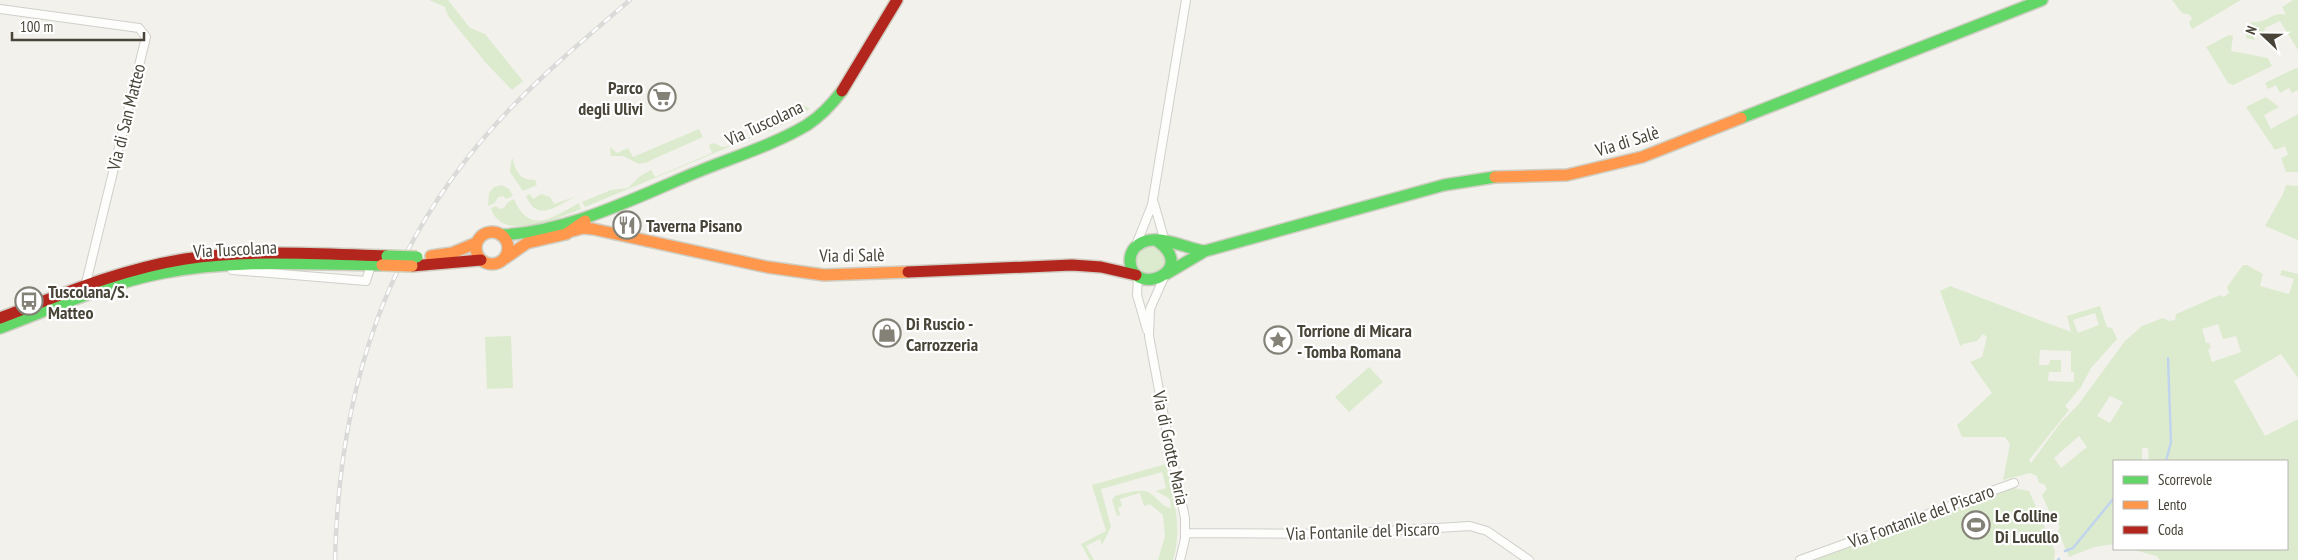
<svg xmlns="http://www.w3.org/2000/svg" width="2298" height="560" viewBox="0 0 2298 560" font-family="'PT Sans Narrow',sans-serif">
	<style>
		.green { fill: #dcebce; fill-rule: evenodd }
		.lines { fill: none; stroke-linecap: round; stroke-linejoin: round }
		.stream { stroke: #c0d5ed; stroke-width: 2.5 }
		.street-casing { stroke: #d0cfca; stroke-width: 10 }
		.fast-casing { stroke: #d0cec3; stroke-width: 14 }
		.slow-casing { stroke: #d0cec3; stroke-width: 14 }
		.jam-casing { stroke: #d0cec3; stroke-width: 14 }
		.street { stroke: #fdfdfc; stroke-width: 8 }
		.fast { stroke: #63d668; stroke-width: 11 }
		.slow { stroke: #ff974d; stroke-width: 11 }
		.jam { stroke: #b3261e; stroke-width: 11 }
		.rail-casing { stroke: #dadad9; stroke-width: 4.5 }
		.rail { stroke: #fff; stroke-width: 2.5; stroke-dasharray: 8; stroke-linecap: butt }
		.fast-bridge-casing { stroke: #d3cfba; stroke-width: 14; stroke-linecap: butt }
		.slow-bridge-casing { stroke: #d3cfba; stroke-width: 14; stroke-linecap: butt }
		.fast-bridge { stroke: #63d668; stroke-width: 11 }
		.slow-bridge { stroke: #ff974d; stroke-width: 11 }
		.labels { text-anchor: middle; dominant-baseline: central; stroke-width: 4.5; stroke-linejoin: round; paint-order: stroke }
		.poi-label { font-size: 18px; font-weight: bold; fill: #484438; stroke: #fff; text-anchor: start }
		.street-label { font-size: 18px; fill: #484438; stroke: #fff }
	</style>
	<rect width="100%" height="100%" fill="#f2f1ec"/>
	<path class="green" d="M429,0H448L470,28L485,34L523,81L512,90L510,88L486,63L448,16L445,7Z
		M2172,0H2241L2192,29L2189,23L2192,19L2190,15L2182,13Z
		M2293,0H2298V50L2280,21L2265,28L2264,33L2256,32L2254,40L2246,38L2248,25L2253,22C2265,24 2275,10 2286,15L2282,7Z
		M2229,35L2233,36L2231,51L2268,58L2272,66L2233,85L2228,83L2206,47Z
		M2296,68L2298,69V90L2292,93L2289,88L2280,93L2276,85L2268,89L2265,83Z
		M2266,97L2279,107L2264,115L2271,129L2298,114V172H2286L2281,158L2288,155L2285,146L2275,150L2246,107Z
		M803,105L810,109L777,127L585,207L582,202L611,190L628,188L640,176L651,170L655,177L712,153L709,145L714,143L722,147L730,146L740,133L743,140L800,114L797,108Z
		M699,129L703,137L649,161V162L639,164L623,156H611L610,147L617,153L628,148L633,157Z
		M512,157C516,169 517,180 535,180L537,185L523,191L510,172Z
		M502,185L509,189L513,196L506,199L503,196L498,197L495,203L488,206L489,193L494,187Z
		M2286,185L2298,186V240L2265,226L2283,194Z
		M530,194L533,199L541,194L550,197L554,204L577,196C559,203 538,225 526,196Z
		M514,199C530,237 554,216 579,203L581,209C558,218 502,244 491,208L496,206L500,209L504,208L508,202Z
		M1136 260a15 15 0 1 1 30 0a15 15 0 1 1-30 0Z
		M2243,265H2247L2263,274L2260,286L2289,294L2294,279L2280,275L2282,270L2298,274V378L2281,354L2234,381L2265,436L2298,419V560H2160L2157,556L2130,549H2287V461H2149L2148,448H2142V461H2114V544L2094,547L2069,557L2058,531L2060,527L2053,513H2050L2042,495L2047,489L2044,484L2039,483L2037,476L2030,473L2003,480L2010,444L2005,437H1962L1957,425L1992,393L1970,362L1982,357L1987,337L1983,334L1977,341L1963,344L1962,346L1960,345L1940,291L1950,286L2071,332L2067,316L2100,306L2107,327L2112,328L2117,339L2091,368L2081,387L2065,406L2069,410L2029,460L2031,463L2061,422L2078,405L2125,341L2142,326L2163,318L2169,321L2175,320L2176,314L2220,295L2224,297L2229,293L2227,287ZM2095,313L2099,325L2078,333L2073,320ZM2218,324L2223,339L2236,336L2241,352L2212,362L2208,350L2211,348L2209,343H2206L2202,329ZM2040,350L2071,351V372H2074V382L2048,381L2049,372H2061V360H2050L2049,365H2039ZM2110,396L2123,402L2110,423L2097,416ZM2079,436L2087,447L2061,468L2054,458Z
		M511,336L513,388L487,389L485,337Z
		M1369,367L1383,382L1349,412L1335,397Z
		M1166,464C1173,495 1183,528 1173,560H1158L1165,536L1163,515L1150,504L1144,506L1140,493L1120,499L1122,506L1118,508L1120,515L1117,516L1112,500L1115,496C1123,494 1135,490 1144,491C1155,492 1160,507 1171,508L1170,499L1156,491L1166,488L1162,472L1101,489L1111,527L1102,545L1100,539L1086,546L1094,560H1090L1081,544L1106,531L1092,485Z
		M2013,488L2029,491L2055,551L2054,560H1812Z"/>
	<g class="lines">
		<path class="stream" d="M2166,461L2171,442L2168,358
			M2065,551L2073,548L2114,498
			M2058,560L2059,559"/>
		<g class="street-casing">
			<path id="street" d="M0,9L139,28L146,37L85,287
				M1154,203L1165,242
				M1136,245L1152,205L1186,0
				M232,270L366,281L371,265
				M1165,275L1150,309L1149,336L1166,428L1185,518V539L1180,560
				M1138,276L1137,295L1147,330
				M1186,533L1336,534L1470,526L1487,531L1529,560
				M1800,560L2014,483"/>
		</g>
		<g class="fast-casing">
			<path id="fast" d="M1741,118L2042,0
				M501,235C571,232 638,196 702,170C737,156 775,144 807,125C821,116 832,104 842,91
				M1156,240C1201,271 1132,299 1130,261C1130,254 1132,249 1138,245C1157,231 1185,249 1205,251
				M1166,274L1205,251L1444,185L1495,177
				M0,328C53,308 106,284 162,273C234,259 309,264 382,265"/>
		</g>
		<g class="slow-casing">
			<path id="slow" d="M1495,177L1567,175L1642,157L1741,118
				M572,231L583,228L593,229L767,267L824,275L908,272
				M476 248a16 16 0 1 1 32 0a16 16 0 1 1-32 0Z
				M431,256L452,253L476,243
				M504,259L527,243L566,234L585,221"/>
		</g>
		<g class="jam-casing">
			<path id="jam" d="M842,91L897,0
				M412,266L481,260
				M908,272L1072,265L1101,267L1136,275
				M0,318C60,295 121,269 185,259C252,249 320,254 387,256"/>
		</g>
		<use href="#street" class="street"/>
		<use href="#fast" class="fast"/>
		<use href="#slow" class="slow"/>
		<use href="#jam" class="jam"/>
		<g class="rail-casing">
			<path id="rail" d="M335,560C339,387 387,239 507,112C545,72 588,36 630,0"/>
		</g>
		<use href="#rail" class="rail"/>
		<g class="fast-bridge-casing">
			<path id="fast-bridge" d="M387,256L417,257"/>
		</g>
		<g class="slow-bridge-casing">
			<path id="slow-bridge" d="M382,265L412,266"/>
		</g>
		<use href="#fast-bridge" class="fast-bridge"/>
		<use href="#slow-bridge" class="slow-bridge"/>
	</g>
	<defs>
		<g id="supermarket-ring" transform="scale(1.4375)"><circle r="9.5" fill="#fff" stroke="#848177" stroke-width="1.5"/><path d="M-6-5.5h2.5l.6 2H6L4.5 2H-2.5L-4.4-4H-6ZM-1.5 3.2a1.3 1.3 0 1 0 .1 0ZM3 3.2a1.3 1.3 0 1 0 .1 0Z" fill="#848177"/></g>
		<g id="restaurant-ring" transform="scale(1.4375)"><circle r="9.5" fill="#fff" stroke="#848177" stroke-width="1.5"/><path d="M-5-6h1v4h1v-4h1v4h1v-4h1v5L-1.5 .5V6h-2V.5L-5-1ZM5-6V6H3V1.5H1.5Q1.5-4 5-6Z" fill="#848177"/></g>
		<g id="bus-ring" transform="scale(1.4375)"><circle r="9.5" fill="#fff" stroke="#848177" stroke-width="1.5"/><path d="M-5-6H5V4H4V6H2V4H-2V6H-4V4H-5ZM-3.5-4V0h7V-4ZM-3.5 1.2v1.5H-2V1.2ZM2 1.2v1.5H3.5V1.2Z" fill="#848177"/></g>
		<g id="shop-ring" transform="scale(1.4375)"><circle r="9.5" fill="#fff" stroke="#848177" stroke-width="1.5"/><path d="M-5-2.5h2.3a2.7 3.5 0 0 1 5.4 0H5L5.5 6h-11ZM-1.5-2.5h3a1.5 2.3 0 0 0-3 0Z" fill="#848177"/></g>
		<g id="sight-ring" transform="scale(1.4375)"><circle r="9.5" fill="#fff" stroke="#848177" stroke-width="1.5"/><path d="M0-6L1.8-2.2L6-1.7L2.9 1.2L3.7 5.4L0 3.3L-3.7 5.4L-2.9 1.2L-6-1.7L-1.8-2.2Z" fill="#848177"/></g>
		<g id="stadium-ring" transform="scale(1.4375)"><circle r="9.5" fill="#fff" stroke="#848177" stroke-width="1.5"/><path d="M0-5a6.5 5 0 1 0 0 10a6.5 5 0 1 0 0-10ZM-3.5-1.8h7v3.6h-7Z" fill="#848177"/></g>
	</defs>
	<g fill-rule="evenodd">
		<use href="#supermarket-ring" x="662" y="97"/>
		<use href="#restaurant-ring" x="627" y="225"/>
		<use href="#bus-ring" x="29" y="301"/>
		<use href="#shop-ring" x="887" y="333"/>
		<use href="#sight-ring" x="1278" y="340"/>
		<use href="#stadium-ring" x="1976" y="525"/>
	</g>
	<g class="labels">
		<g class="poi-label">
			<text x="643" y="87" text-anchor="end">Parco<tspan x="643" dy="21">degli Ulivi</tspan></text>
			<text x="646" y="225">Taverna Pisano</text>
			<text x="48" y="291">Tuscolana/S.<tspan x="48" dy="21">Matteo</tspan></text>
			<text x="906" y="323">Di Ruscio -<tspan x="906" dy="21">Carrozzeria</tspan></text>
			<text x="1297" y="330">Torrione di Micara<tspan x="1297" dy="21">- Tomba Romana</tspan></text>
			<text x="1995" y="515">Le Colline<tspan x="1995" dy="21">Di Lucullo</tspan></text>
		</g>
		<g class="street-label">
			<text transform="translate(126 117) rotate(-76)">Via di San Matteo</text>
			<text transform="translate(764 123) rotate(-25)">Via Tuscolana</text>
			<text transform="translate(1627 141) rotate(-17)">Via di Salè</text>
			<text transform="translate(235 249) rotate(-3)">Via Tuscolana</text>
			<text transform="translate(852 255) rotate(-1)">Via di Salè</text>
			<text transform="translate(1171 448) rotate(78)">Via di Grotte Maria</text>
			<text transform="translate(1921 516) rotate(-20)">Via Fontanile del Piscaro</text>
			<text transform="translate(1363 531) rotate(-2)">Via Fontanile del Piscaro</text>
		</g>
	</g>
	<rect x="2113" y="460" width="175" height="90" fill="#ffffff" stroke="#b6b4af"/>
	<rect x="2123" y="476" width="25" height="8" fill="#63d668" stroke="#b6b4af"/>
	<text x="2158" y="485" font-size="15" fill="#484438">Scorrevole</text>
	<rect x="2123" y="501" width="25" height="8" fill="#ff974d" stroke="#b6b4af"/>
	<text x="2158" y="510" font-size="15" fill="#484438">Lento</text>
	<rect x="2123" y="526" width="25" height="8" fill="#b3261e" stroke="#b6b4af"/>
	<text x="2158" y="535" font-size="15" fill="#484438">Coda</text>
	<g transform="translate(2263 35) rotate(292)" stroke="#ffffff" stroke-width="4" paint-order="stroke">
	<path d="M0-4L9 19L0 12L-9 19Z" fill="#484438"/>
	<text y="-8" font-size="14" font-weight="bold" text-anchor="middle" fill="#484438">N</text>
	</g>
	<path d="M12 32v8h132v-8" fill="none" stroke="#484438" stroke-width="2.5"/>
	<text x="20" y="32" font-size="15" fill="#484438" stroke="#ffffff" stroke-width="4" paint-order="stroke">100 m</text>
</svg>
